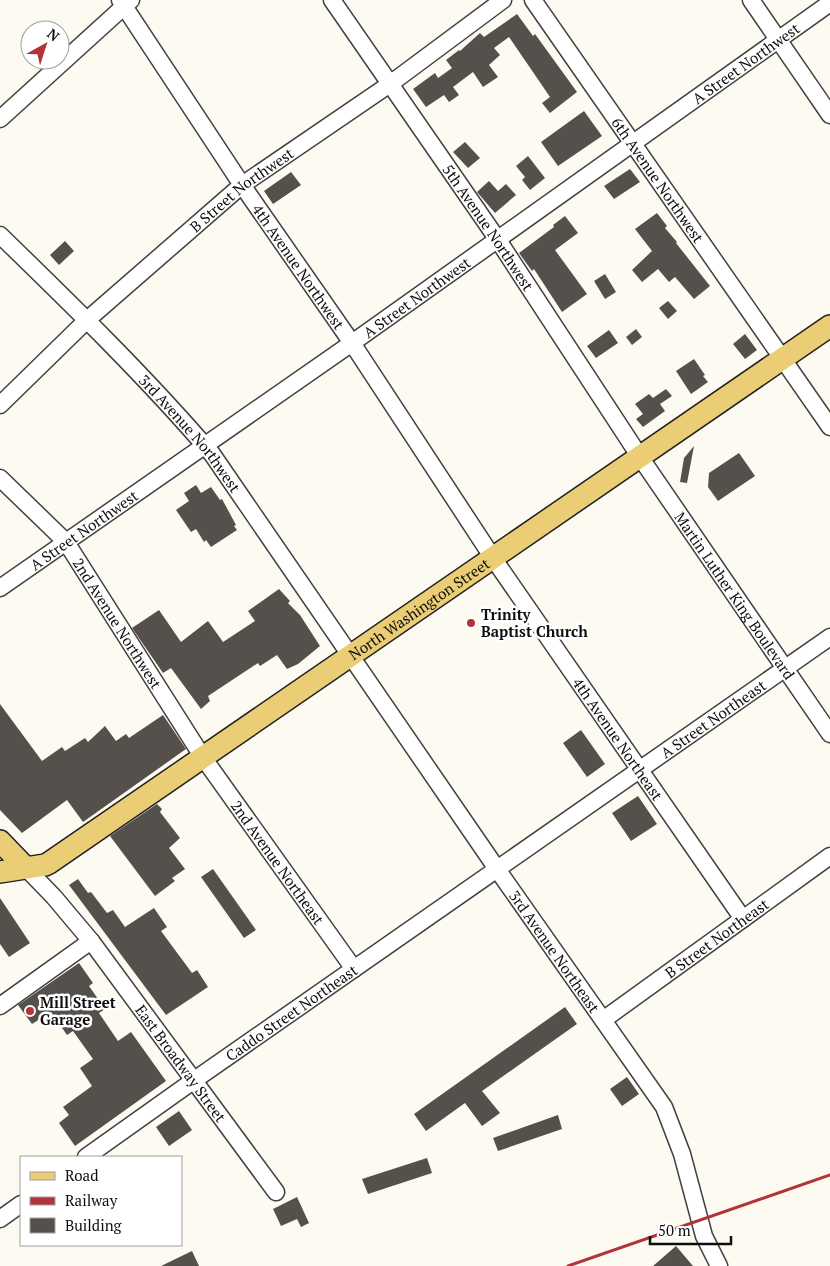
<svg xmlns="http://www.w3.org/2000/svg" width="830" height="1266" viewBox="0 0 830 1266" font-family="'PT Serif',serif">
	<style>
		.building { fill: #56504c }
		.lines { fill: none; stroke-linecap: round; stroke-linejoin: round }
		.minor-casing { stroke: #414141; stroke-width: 19 }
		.major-casing { stroke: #1f1f1f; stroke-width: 24 }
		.minor { stroke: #fff; stroke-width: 16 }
		.major { stroke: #eacd74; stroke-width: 21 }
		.rail { stroke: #b0343a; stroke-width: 3 }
		.poi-dot { fill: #b0343a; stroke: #fff; stroke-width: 2 }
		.labels { text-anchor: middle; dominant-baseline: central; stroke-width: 5; stroke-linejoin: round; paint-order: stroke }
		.street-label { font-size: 15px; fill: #0e0e0e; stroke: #fff }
		.poi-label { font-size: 15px; font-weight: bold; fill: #0e0e0e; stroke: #fff; text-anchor: start }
	</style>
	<rect width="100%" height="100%" fill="#fdfbf1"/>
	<path class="building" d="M517,14L533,36L535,34L577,92L550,113L542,103L550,97L509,37L494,48L500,55L489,65L498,77L483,87L473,72L453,87L459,95L449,102L444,95L426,107L413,89L435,73L438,78L452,68L446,60L459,50L460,51L480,33L484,37Z
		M584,111L602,136L558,166L541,142Z
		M465,142L480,158L468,168L453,152Z
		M528,156L545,178L530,190L522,180L525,177L516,166Z
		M630,169L640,182L614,199L604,186Z
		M291,172L301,185L273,204L264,191Z
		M489,181L498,191L506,184L516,195L495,213L477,192Z
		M657,213L667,226L665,228L677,242L676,243L710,286L694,299L675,277L669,282L658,269L642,282L632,270L652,251L635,229Z
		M565,216L578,233L555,250L587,294L562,312L534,269L532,271L519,253L554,227L553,225Z
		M65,241L74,251L59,265L50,255Z
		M605,274L616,292L605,299L594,281Z
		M668,301L677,311L668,319L659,308Z
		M636,329L642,337L632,345L626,337Z
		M609,330L618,343L596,358L587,346Z
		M745,334L757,350L745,359L733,344Z
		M694,359L705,375L703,376L708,382L691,394L676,371Z
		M666,389L672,396L660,404L665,411L643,427L636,419L643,414L635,404L649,394L653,398Z
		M694,446L687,483L680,482L684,458Z
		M739,453L755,476L718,501L708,487L709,473Z
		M196,485L201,493L211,487L220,500L222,499L236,525L234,526L237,530L211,547L206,540L204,542L196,529L191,532L176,510L189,501L184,493Z
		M279,589L290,601L288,603L300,615L320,646L298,664L287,669L277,655L260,666L258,663L208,696L210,701L201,709L171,668L163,673L132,628L159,610L181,642L208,621L223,642L255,621L248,611Z
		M0,704L42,761L62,747L65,751L85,738L88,742L105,726L116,741L126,734L129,738L163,715L186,749L83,822L67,800L22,833L0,810Z
		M581,730L605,764L587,777L563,743Z
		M638,796L657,824L631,841L612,813Z
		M157,804L162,809L160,812L180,838L169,848L185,869L172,878L175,881L155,896L110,836Z
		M213,869L256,930L244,938L201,877Z
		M78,879L88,893L91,892L107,913L113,910L125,927L154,908L167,927L161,931L192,973L197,970L208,987L166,1015L69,885Z
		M0,898L30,943L9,957L0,944Z
		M79,963L93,983L89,986L105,1009L99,1013L118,1041L131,1032L166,1081L75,1146L59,1123L69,1115L63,1107L92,1086L80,1068L93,1059L73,1031L67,1035L51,1012L32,1024L18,1005Z
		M565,1007L577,1024L482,1091L500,1113L482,1126L465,1103L426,1131L414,1114Z
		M627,1077L639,1094L622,1106L610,1089Z
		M179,1111L192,1130L169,1146L156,1127Z
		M558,1115L562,1129L498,1151L493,1138Z
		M427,1158L432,1173L368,1194L362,1179Z
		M297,1197L309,1223L301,1227L297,1219L281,1226L273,1209Z
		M676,1246L693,1266H653Z
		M192,1251L199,1266H161Z"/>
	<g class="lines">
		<g class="minor-casing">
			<g id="minor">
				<path id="s1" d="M120,0L242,185L352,343L493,558L743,919"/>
				<path id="s2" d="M332,0L498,240L640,457L830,734"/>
				<path id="s3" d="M533,0L830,427"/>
				<path d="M751,0L830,115"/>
				<path d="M0,119L131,0"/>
				<path id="s4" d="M0,235C73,306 146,377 212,454L497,869L664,1107L682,1154L704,1236L719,1266"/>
				<path id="s5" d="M0,405L87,320L242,185L390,84L503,0"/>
				<path id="s6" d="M0,478L66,542L202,756L354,969"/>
				<path id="s7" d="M0,588L352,343L830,3"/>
				<path id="s8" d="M25,867L54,897L91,941L276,1192"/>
				<path d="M0,1006L91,941"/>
				<path id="s9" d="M603,1020L830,856"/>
				<path id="s10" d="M86,1157L193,1081L830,637"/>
				<path d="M0,1219L21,1204"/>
			</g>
		</g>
		<g class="major-casing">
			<g id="major">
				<path d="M0,841L25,867"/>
				<path id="s11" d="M0,872L45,865L49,863L830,326"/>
			</g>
		</g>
		<use href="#minor" class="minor"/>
		<use href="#major" class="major"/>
		<path class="rail" d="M568,1266L830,1175"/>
	</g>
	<g class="poi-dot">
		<circle cx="471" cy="623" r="5"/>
		<circle cx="30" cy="1011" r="5"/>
	</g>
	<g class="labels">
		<g class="street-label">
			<text stroke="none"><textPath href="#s7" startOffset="912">A Street Northwest</textPath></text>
			<text stroke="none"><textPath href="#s3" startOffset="219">6th Avenue Northwest</textPath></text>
			<text stroke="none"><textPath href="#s5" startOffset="324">B Street Northwest</textPath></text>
			<text stroke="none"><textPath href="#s2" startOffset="276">5th Avenue Northwest</textPath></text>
			<text stroke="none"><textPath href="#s1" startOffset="321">4th Avenue Northwest</textPath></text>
			<text stroke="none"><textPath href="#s7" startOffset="508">A Street Northwest</textPath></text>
			<text stroke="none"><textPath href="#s4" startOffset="275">3rd Avenue Northwest</textPath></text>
			<text stroke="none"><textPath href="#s7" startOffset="102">A Street Northwest</textPath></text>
			<text stroke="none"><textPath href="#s2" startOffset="719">Martin Luther King Boulevard</textPath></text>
			<text stroke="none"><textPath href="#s11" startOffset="499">North Washington Street</textPath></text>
			<text stroke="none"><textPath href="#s6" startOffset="188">2nd Avenue Northwest</textPath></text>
			<text stroke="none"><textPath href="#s10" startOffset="765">A Street Northeast</textPath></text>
			<text stroke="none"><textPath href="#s1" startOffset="891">4th Avenue Northeast</textPath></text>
			<text stroke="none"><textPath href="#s6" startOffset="476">2nd Avenue Northeast</textPath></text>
			<text stroke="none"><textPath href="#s9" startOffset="140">B Street Northeast</textPath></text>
			<text stroke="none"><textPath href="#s4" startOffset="909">3rd Avenue Northeast</textPath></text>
			<text stroke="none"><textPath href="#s10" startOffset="251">Caddo Street Northeast</textPath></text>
			<text stroke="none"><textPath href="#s8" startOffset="251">East Broadway Street</textPath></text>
		</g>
		<g class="poi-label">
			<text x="481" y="614">Trinity<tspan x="481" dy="17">Baptist Church</tspan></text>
			<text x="40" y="1002">Mill Street<tspan x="40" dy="17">Garage</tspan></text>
		</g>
	</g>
	<rect x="20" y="1156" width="162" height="90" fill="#ffffff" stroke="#9f9f9f"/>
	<rect x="30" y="1172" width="25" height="8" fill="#eacd74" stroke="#9f9f9f"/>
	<text x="65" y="1181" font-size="15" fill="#0e0e0e">Road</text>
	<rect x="30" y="1197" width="25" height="8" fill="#b0343a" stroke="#9f9f9f"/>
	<text x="65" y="1206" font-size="15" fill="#0e0e0e">Railway</text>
	<rect x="30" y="1218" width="25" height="15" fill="#56504c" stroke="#9f9f9f"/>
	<text x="65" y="1231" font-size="15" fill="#0e0e0e">Building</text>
	<g transform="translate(45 45) rotate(39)"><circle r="24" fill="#ffffff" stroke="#9f9f9f"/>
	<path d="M0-4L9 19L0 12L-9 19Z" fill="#b0343a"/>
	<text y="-8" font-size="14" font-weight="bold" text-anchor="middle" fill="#0e0e0e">N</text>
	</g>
	<path d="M650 1236v8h81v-8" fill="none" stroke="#0e0e0e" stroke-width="2.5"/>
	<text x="658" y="1236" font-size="15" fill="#0e0e0e" stroke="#ffffff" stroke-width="4" paint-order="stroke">50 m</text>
</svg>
